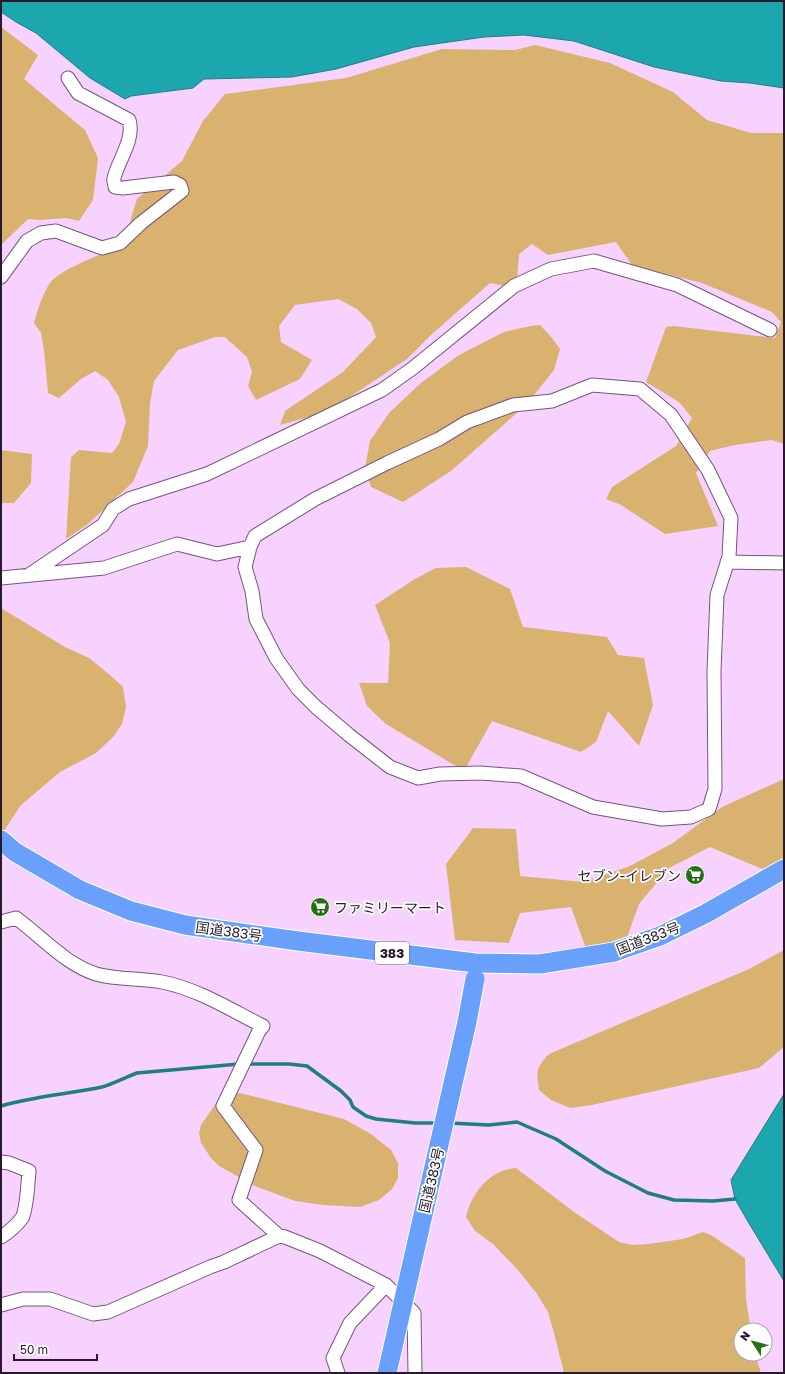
<svg xmlns="http://www.w3.org/2000/svg" width="785" height="1374" viewBox="0 0 785 1374" font-family="'Golos Text','Noto Sans JP',sans-serif">
	<style>
		.green { fill: #d9b270 }
		.water { fill: #1ca7ae; stroke: #1f7d86 }
		.lines { fill: none; stroke-linecap: round; stroke-linejoin: round }
		.stream { stroke: #1f7d86; stroke-width: 3.5 }
		.minor-casing { stroke: #75557c; stroke-width: 15 }
		.highway-casing { stroke: #fff; stroke-width: 21 }
		.minor { stroke: #fff; stroke-width: 13 }
		.highway { stroke: #69a0fc; stroke-width: 19 }
		.highway-bridge-casing { stroke: #fff; stroke-width: 21; stroke-linecap: butt }
		.highway-bridge { stroke: #69a0fc; stroke-width: 19 }
		.labels { text-anchor: middle; dominant-baseline: central; stroke-width: 3.5; stroke-linejoin: round; paint-order: stroke }
		.shield { fill: #fff; stroke: #685f6a; stroke-width: 1 }
		.shield-label { font-size: 13px; font-weight: bold; fill: #271a2a }
		.poi-label { font-size: 14px; fill: #271a2a; stroke: #fff; text-anchor: end }
		.street-label { font-size: 14px; fill: #271a2a; stroke: #fff }
	</style>
	<rect width="100%" height="100%" fill="#f7d2ff"/>
	<path class="green" d="M1,27L38,55L24,79L85,130L98,158L93,200L79,221L66,218L40,220L28,219L1,245Z
		M535,45L610,63L673,92L707,120L751,133H784V444L772,440L735,445L710,451L696,473L718,526L665,534L621,505L606,499L612,487L676,446L692,418L679,402L646,382L666,327L674,326L775,338L781,322L772,312L702,283L632,265L616,242L548,255L532,244L519,254L517,280L505,286L490,283L432,334L407,359L327,412L280,425L285,411L343,372L376,337L371,323L357,309L338,299L295,305L279,326L281,342L312,360L300,379L256,400L248,386L252,372L247,357L225,337H215L178,350L154,381L150,403L148,446L133,482L88,524L66,539L71,457L79,450L112,453L119,444L126,422L119,397L108,380L95,371L81,379L59,398L48,393L44,350L41,333L34,323C38,309 42,295 50,283C61,268 108,252 126,244L131,218L137,199L182,161L203,121L225,94L346,78L442,49L515,50Z
		M540,325L552,338L560,349L554,370L526,405L451,471L403,502L371,487L365,468L370,441L389,413L422,382L459,355L504,332L531,326Z
		M1,450L32,454L31,483L14,503H1Z
		M466,567L510,589L523,627L607,637L618,655L644,658L653,705L639,746L608,711L596,742L581,752L492,721L464,771L386,724L367,706L359,683H388L390,643L375,605L415,579L436,568Z
		M1,608L65,647L89,658L110,675L123,687L126,707L122,724L114,736L96,753L60,772L21,805L5,829L1,840Z
		M784,779V860L762,869L710,847L669,868L639,904L623,949L585,946L571,907L520,913L509,943L455,940L446,864L473,828L516,829L520,876L584,882L630,866L673,843L722,807Z
		M784,950V1047L759,1068L592,1105L570,1108L551,1100L539,1090C536,1071 536,1068 549,1054L749,969Z
		M240,1093L344,1119L371,1134L391,1150L398,1163V1178L392,1189L379,1200L360,1207L323,1205L295,1201L255,1186L219,1166L211,1158L201,1143L199,1133L201,1125L221,1096Z
		M516,1168L574,1212L619,1242L632,1245L648,1244L683,1239L703,1232L711,1235L745,1258L746,1300L751,1330H741V1354H755L761,1373H564L554,1333L548,1312L537,1294L518,1270L493,1244L475,1231L466,1217C472,1192 490,1170 516,1168Z"/>
	<path class="water" d="M1,1H784V88L750,83L721,81L654,67L574,41L524,35L484,37L414,47L336,69L292,77L204,79L193,88L131,96L125,99L90,78L36,33L16,22L1,12Z
		M784,1094V1281L747,1220L735,1199L731,1180Z"/>
	<g class="lines">
		<path class="stream" d="M247,1064H289L307,1066L341,1091L350,1100L353,1107L366,1116L376,1119L415,1123H439
			M1,1106C34,1096 69,1094 102,1087C113,1084 126,1077 137,1073L239,1064
			M449,1123L489,1125L517,1122L556,1139L605,1171L648,1193L674,1200L713,1201L735,1199"/>
		<g class="minor-casing">
			<path id="minor" d="M1,277L27,241L41,233L56,231L102,248L120,243L141,223L182,191L180,185L174,182L123,188L115,187C115,184 113,181 114,178C118,161 135,139 129,120L78,93L68,78
				M592,385L640,389L671,415L708,470L731,518L729,557L717,595L714,671L715,789L709,809L691,817L662,819L593,807L521,776L480,773L440,774L418,778L390,767L349,735L316,707L298,689L276,658L256,619L252,591L245,567L250,547L255,536L315,499L387,463L439,439L467,422L513,405L552,401Z
				M727,562L784,563
				M29,575L103,525L113,509L129,499L207,474L382,390L413,368L514,286L551,269L594,261L677,285L770,330
				M1,578L104,568L177,544L217,554L250,547
				M1,922L16,918C42,937 65,964 96,974C117,980 141,978 162,982C198,989 231,1010 263,1026L259,1031L223,1106L256,1150L239,1200L279,1236L285,1237L320,1251L386,1285L414,1313L415,1373
				M1,1162L9,1163L29,1171C28,1181 27,1209 22,1218C16,1226 9,1232 1,1237
				M1,1305L23,1299H50L93,1314L108,1312L210,1267L224,1262L279,1236
				M338,1373L333,1358L350,1323L386,1285"/>
		</g>
		<g class="highway-casing">
			<path id="highway" d="M1,840L15,852L80,890L131,911L185,925L298,941L475,963L540,964L614,952L660,936L705,914L784,869"/>
		</g>
		<use href="#minor" class="minor"/>
		<use href="#highway" class="highway"/>
		<g class="highway-bridge-casing">
			<path id="highway-bridge" d="M387,1373L467,1022L475,979"/>
		</g>
		<use href="#highway-bridge" class="highway-bridge"/>
	</g>
	<defs>
		<g id="supermarket-disc" transform="scale(1)"><circle r="9.5" fill="#257012" stroke="#fff"/><path d="M-6-5.5h2.5l.6 2H6L4.5 2H-2.5L-4.4-4H-6ZM-1.5 3.2a1.3 1.3 0 1 0 .1 0ZM3 3.2a1.3 1.3 0 1 0 .1 0Z" fill="#fff"/></g>
	</defs>
	<g fill-rule="evenodd">
		<use href="#supermarket-disc" x="695" y="875"/>
		<use href="#supermarket-disc" x="320" y="907"/>
	</g>
	<g class="labels">
		<rect class="shield" x="375" y="942" width="34" height="22" rx="3"/>
		<g class="shield-label">
			<text x="392" y="953">383</text>
		</g>
		<g class="poi-label">
			<text x="681" y="875">セブン-イレブン</text>
			<text x="334" y="907" text-anchor="start">ファミリーマート</text>
		</g>
		<g class="street-label">
			<text transform="translate(229 931) rotate(8)">国道383号</text>
			<text transform="translate(648 938) rotate(-21)">国道383号</text>
			<text transform="translate(431 1180) rotate(-77)">国道383号</text>
		</g>
	</g>
	<rect width="785" height="1374" fill="none" stroke="#271a2a" stroke-width="4"/>
	<g transform="translate(753 1342) rotate(306)"><circle r="19" fill="#ffffff" stroke="#a9a3aa"/>
	<path d="M0-3L7 15L0 10L-7 15Z" fill="#257012"/>
	<text y="-6" font-size="11" font-weight="bold" text-anchor="middle" fill="#271a2a">N</text>
	</g>
	<path d="M14 1354v6h83v-6" fill="none" stroke="#271a2a" stroke-width="2"/>
	<text x="20" y="1354" font-size="12" fill="#271a2a" stroke="#ffffff" stroke-width="3" paint-order="stroke">50 m</text>
</svg>
